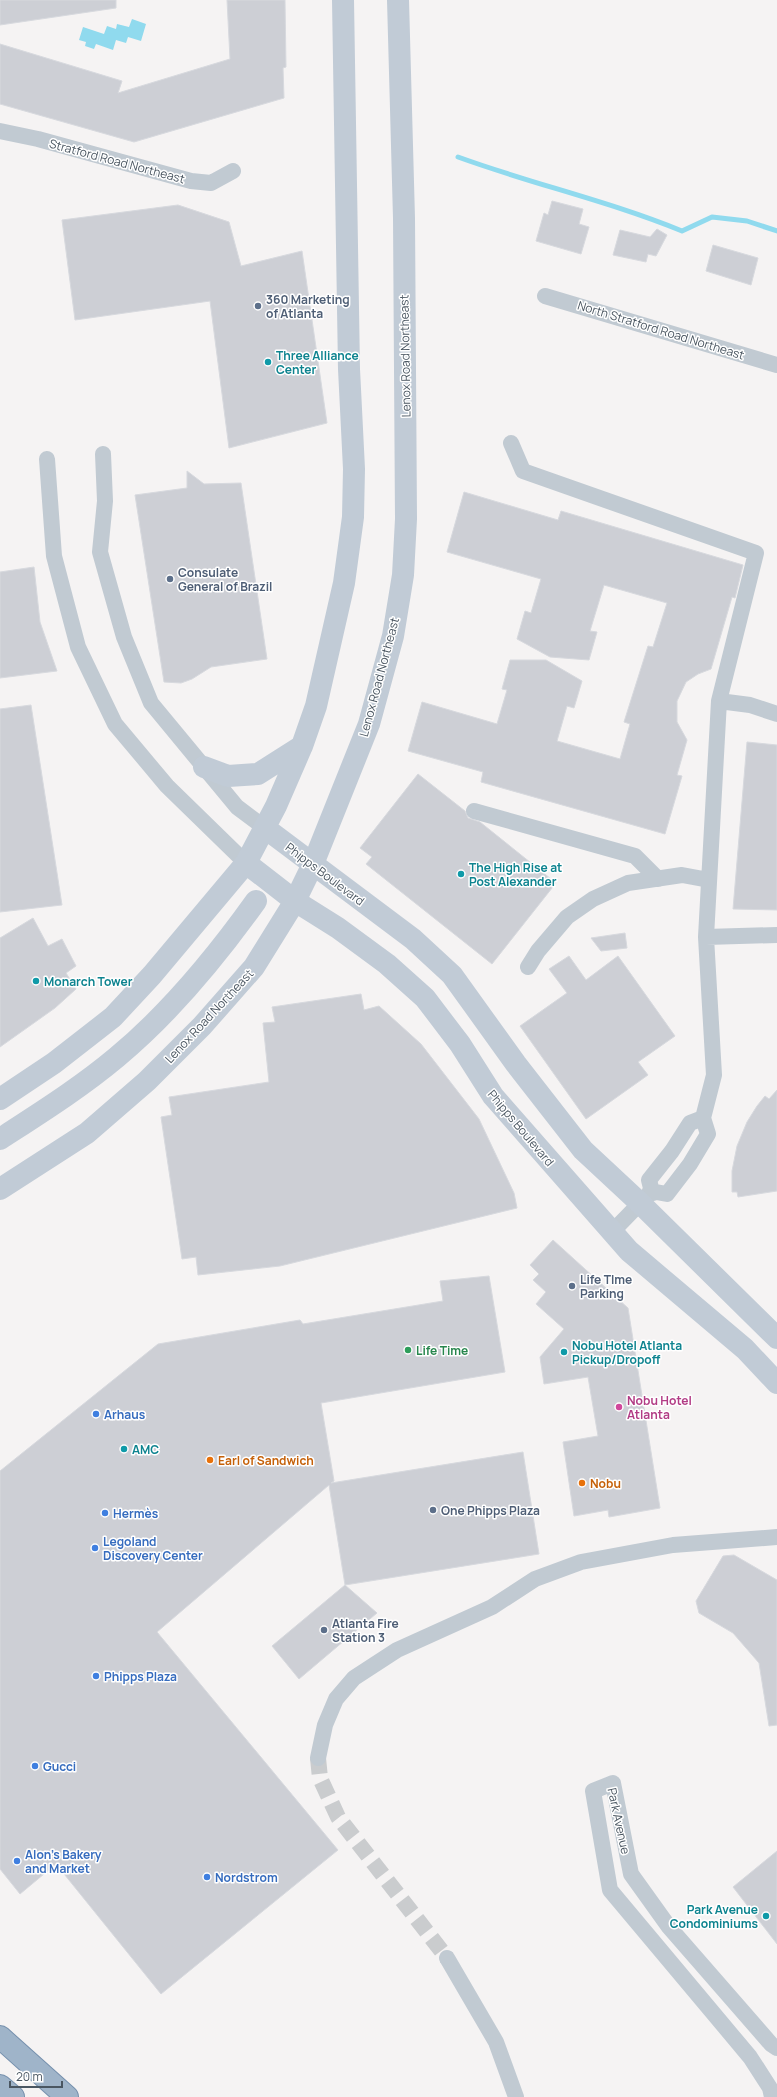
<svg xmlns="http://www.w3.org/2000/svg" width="777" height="2097" viewBox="0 0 777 2097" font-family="Manrope,sans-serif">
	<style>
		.water { fill: #90daee }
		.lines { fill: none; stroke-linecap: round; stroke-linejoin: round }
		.stream { stroke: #90daee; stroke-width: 5 }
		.building { fill: #cdcfd5; stroke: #d7d9de }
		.minor-tunnel { stroke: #caccce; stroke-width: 16; stroke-dasharray: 16 8; stroke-linecap: butt }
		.trunk-casing { stroke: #7690ad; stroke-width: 24 }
		.minor { stroke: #c1cad2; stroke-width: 16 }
		.secondary { stroke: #c1cbd6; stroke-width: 22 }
		.trunk { stroke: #9fb4c9; stroke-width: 22 }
		.service-dot { fill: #5c6f8a; stroke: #fff; stroke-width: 1.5 }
		.culture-dot { fill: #0f9aa8; stroke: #fff; stroke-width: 1.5 }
		.leisure-dot { fill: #2e9e5b; stroke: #fff; stroke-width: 1.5 }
		.hotel-dot { fill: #d1479c; stroke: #fff; stroke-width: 1.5 }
		.shop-dot { fill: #3f7fe0; stroke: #fff; stroke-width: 1.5 }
		.food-dot { fill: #e8710a; stroke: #fff; stroke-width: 1.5 }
		.labels { text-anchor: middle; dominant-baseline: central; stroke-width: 3; stroke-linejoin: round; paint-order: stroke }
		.street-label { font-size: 12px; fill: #4a5661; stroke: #fff }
		.service-label { font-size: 12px; font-weight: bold; fill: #4e5e75; stroke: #fff; text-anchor: start }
		.culture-label { font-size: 12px; font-weight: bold; fill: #0d838f; stroke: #fff; text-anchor: start }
		.leisure-label { font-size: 12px; font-weight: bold; fill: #27864d; stroke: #fff; text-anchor: start }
		.hotel-label { font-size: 12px; font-weight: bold; fill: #b23c85; stroke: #fff; text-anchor: start }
		.shop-label { font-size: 12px; font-weight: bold; fill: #366cbe; stroke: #fff; text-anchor: start }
		.food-label { font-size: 12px; font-weight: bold; fill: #c56008; stroke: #fff; text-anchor: start }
	</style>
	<rect width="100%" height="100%" fill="#f5f3f3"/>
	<path class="water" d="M132,19L146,24L141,41L128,37L126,43L116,40L113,50L96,44L94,49L85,46L86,42L79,40L83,27L104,34L107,26L116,29L117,24L129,27Z"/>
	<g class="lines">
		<path class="stream" d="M458,157C532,184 609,201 682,231L712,217L747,221L777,231"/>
	</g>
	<path class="building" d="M0,0H116V8L0,25Z
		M227,0H285L286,67L283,68L284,98L134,142L0,104V44L122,81L118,93L230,59Z
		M552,201L583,209L579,224L589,227L581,254L536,241L544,213L548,215Z
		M178,205L229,222L241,266L302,251L327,423L229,448L210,301L75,320L62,220Z
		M657,229L667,235L656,256L648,254L646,262L613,255L620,230L650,237Z
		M713,245L758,258L751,285L706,271Z
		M187,471L204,484L241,483L267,659L211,667L192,679L181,683L164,682L135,495L187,488Z
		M464,492L558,520L561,511L743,565L735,598L732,597L711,669L698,674L686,682L677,701V722L687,740L677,775L682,776L665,834L481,782L483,772L408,751L422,702L497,724L507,690L502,689L510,660H546L582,681L574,708L567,706L557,741L620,759L630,724L624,722L648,646L653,647L667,603L604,585L590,631L597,632L589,660L550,657L517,639L525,611L531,613L541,579L447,552Z
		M34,567L40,622L57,671L0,678V572Z
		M31,705L62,905L0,912V709Z
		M747,742L777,745V910L733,909Z
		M418,774L465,811L468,818L480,822L556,883L492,964L366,864L372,857L360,848Z
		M33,918L48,946L62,939L76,966L66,973L76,989L55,1008L0,1047V938Z
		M625,933L627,948L601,951L591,938Z
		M569,956L586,980L618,956L675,1036L638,1062L648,1075L586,1119L520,1026L567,993L549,969Z
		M361,994L364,1010L379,1006L421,1044L479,1119L514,1193L517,1208L280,1266L198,1275L196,1257L182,1259L161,1117L172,1115L169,1097L269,1082L263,1023L275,1022L272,1007Z
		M777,1090V1191L738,1197L737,1192H732V1171L737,1146L747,1122L757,1106L765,1096L769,1099Z
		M553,1240L628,1308L660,1508L609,1517L608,1510L574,1516L563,1442L598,1436L588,1377L544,1384L540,1357L564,1329L536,1304L546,1292L533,1280L539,1274L530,1265Z
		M489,1276L505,1372L321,1403L334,1481L331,1483L523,1452L539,1554L345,1585L329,1485L157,1632L338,1850L161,1994L56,1864L20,1894L0,1869V1471L158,1344L300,1320L303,1324L443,1301L440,1281Z
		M734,1555L777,1580V1725L769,1726L759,1663L733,1633L699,1613L696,1601L723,1556Z
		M345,1585L377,1613L299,1679L272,1646Z
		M777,1851V1944L733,1887Z"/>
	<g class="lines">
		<path class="minor-tunnel" d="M318,1758L320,1778L338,1817L447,1958"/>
		<g class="trunk-casing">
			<path id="trunk" d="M0,2037L67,2097
				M0,2086L13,2097"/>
		</g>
		<path class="minor" d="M0,131L38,139L191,181L211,183L233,171
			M545,296L777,365
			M511,443L523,471L756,553L719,701L706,937L714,1075L703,1118L708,1134L690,1164L667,1194L656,1192L649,1194L612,1232
			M103,454L105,501L100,552L124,637L151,703L237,807L265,828
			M47,459L54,556L78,647L115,724L167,786L246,863
			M719,701L750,705L777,714
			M474,811L635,856L658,879
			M706,937L777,935
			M528,967L538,951L567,917L593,899L628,883L682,875L709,880
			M649,1194L651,1188L649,1180L672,1151L690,1123L703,1118
			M318,1758L325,1725L336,1699L354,1678L397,1650L492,1607L535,1579L581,1562L673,1545L777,1537
			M447,1958L496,2042L516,2097
			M772,2097L770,2088L750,2057L610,1890L593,1791L613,1783L631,1874L669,1927L771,2044L777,2048"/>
		<path class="secondary" d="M204,767L228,776L258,774L302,746
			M265,828L413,939L452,975L516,1064L583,1150L641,1204L777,1338
			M246,863L295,901L338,928L387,964L425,998L460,1044L493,1096L629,1251L745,1349L777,1383
			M0,1099L54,1063L113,1017L152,975L246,863L276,806L302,746L316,706L344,583L353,517L354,469L349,369L343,0
			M0,1139C40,1113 80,1088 117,1057C170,1013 216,957 256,901
			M0,1189L87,1133L147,1081L202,1026L254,967L295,901L313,864L369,724L393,636L403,575L406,519L404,218L398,0"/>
		<use href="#trunk" class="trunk"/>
	</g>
	<g class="service-dot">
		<circle cx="258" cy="306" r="4"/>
		<circle cx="170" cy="579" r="4"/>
		<circle cx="572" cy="1286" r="4"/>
		<circle cx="433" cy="1510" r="4"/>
		<circle cx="324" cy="1630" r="4"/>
	</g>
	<g class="culture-dot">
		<circle cx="268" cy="362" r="4"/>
		<circle cx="461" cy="874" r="4"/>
		<circle cx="36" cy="981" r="4"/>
		<circle cx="564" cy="1352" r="4"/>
		<circle cx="124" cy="1449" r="4"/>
		<circle cx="766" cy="1916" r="4"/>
	</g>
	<circle class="leisure-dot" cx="408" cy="1350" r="4"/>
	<circle class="hotel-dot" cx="619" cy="1407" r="4"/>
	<g class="shop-dot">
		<circle cx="96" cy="1414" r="4"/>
		<circle cx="105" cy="1513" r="4"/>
		<circle cx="95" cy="1548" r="4"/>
		<circle cx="96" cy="1676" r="4"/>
		<circle cx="35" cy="1766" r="4"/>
		<circle cx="17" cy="1861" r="4"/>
		<circle cx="207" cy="1877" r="4"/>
	</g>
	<g class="food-dot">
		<circle cx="210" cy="1460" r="4"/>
		<circle cx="582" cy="1483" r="4"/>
	</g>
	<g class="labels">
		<g class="street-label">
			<text transform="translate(117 161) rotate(15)">Stratford Road Northeast</text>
			<text transform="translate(661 330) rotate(17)">North Stratford Road Northeast</text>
			<text transform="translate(405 356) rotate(-91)">Lenox Road Northeast</text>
			<text transform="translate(379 677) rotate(-75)">Lenox Road Northeast</text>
			<text transform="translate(325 874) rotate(37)">Phipps Boulevard</text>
			<text transform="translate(209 1016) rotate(-47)">Lenox Road Northeast</text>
			<text transform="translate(521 1128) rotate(50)">Phipps Boulevard</text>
			<text transform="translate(619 1821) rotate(78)">Park Avenue</text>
		</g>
		<g class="service-label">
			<text x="266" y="299">360 Marketing<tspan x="266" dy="14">of Atlanta</tspan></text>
			<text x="178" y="572">Consulate<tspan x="178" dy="14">General of Brazil</tspan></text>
			<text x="580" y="1279">Life TIme<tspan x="580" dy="14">Parking</tspan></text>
			<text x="441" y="1510">One Phipps Plaza</text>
			<text x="332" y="1623">Atlanta Fire<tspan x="332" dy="14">Station 3</tspan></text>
		</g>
		<g class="culture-label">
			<text x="276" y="355">Three Alliance<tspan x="276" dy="14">Center</tspan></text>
			<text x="469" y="867">The High Rise at<tspan x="469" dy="14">Post Alexander</tspan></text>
			<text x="44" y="981">Monarch Tower</text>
			<text x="572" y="1345">Nobu Hotel Atlanta<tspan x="572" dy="14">Pickup/Dropoff</tspan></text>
			<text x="132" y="1449">AMC</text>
			<text x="758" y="1909" text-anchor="end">Park Avenue<tspan x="758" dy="14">Condominiums</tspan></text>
		</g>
		<g class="leisure-label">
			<text x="416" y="1350">Life Time</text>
		</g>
		<g class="hotel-label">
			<text x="627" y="1400">Nobu Hotel<tspan x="627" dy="14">Atlanta</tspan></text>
		</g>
		<g class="shop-label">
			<text x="104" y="1414">Arhaus</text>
			<text x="113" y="1513">Hermès</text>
			<text x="103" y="1541">Legoland<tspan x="103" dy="14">Discovery Center</tspan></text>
			<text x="104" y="1676">Phipps Plaza</text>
			<text x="43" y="1766">Gucci</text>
			<text x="25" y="1854">Alon's Bakery<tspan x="25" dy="14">and Market</tspan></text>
			<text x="215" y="1877">Nordstrom</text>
		</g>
		<g class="food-label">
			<text x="218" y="1460">Earl of Sandwich</text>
			<text x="590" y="1483">Nobu</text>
		</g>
	</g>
	<path d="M10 2081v6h52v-6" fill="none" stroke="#4a5661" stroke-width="2"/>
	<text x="16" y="2081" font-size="12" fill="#4a5661" stroke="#ffffff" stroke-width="3" paint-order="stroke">20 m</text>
</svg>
